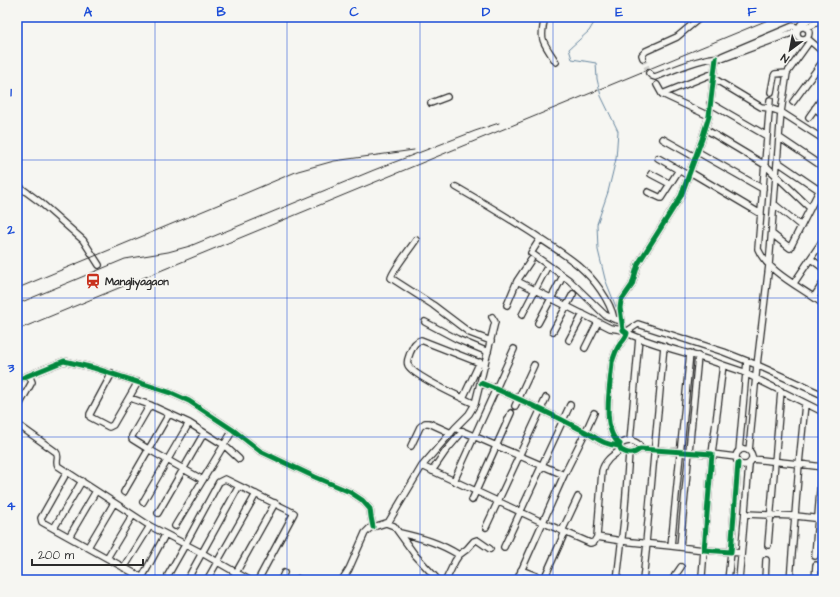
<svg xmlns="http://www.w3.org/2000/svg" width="840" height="597" viewBox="0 0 840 597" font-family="'Architects Daughter',sans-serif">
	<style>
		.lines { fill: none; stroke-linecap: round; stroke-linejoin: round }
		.stream { stroke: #67869f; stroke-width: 1 }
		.minor-tunnel { stroke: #cdcdca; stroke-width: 5.5; stroke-dasharray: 5.5 3; stroke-linecap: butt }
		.minor-casing { stroke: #2b2b2b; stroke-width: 8 }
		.minor { stroke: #f6f6f2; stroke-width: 5.5 }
		.rail { stroke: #2b2b2b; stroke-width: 1 }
		.cycleway-casing { stroke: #f6f6f2; stroke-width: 8 }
		.cycleway { stroke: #00873e; stroke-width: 5 }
		.grid { fill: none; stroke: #1d4ed8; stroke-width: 1; stroke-opacity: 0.55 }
		.labels { text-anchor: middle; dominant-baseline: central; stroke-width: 3.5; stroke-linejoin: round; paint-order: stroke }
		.poi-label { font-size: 11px; font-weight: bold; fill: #2b2b2b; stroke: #f6f6f2; text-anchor: start }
		.neatline { fill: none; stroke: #1d4ed8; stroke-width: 1.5 }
		.grid-label { font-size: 13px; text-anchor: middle; font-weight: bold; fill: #1d4ed8 }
	</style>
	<rect width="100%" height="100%" fill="#f6f6f2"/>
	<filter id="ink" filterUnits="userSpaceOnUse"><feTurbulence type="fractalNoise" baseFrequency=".025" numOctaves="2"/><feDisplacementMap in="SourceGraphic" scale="8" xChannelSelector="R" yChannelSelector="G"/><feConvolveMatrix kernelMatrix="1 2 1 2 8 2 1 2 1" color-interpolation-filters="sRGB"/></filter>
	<g filter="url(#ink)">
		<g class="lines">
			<path class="stream" d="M594,17L595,21L589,31L569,49L572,59L596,63L597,79L601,96L618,131L616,159L608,192L597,224L598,250L605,279L618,312"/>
			<path class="minor-tunnel" d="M643,58L649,73"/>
			<g class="minor-casing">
				<path id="minor" d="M545,17C539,42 543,41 556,62
					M797 33a6 6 0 1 1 12 0a6 6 0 1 1-12 0Z
					M806,28L822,20
					M808,39L823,52
					M810,41L787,73L781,112L769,265L757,365L823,395
					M722,56L793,26L799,28L801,24L813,17
					M643,58L642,55L646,51L677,37L701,17
					M649,73L652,76L655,77C671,71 709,54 724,58L797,31
					M713,78L761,107L769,108L781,112L823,139
					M657,85L662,94L709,116
					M771,92L774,76L775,74L787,73
					M662,94L714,73
					M770,100L758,249C768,273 803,288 823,304
					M793,102L823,61
					M431,103L447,97
					M710,103L767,136
					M815,108L823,115
					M809,117L823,97
					M705,129L765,165L810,208
					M780,138L823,167
					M663,139L695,157
					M698,152L763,189
					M658,158L689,176
					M778,162L819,190
					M690,172L761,214
					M651,174L670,184L679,170
					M17,185L40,202L83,240L99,265
					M456,187C482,202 507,217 532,233C548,244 565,254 579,266C594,279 610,300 614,319L622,321
					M648,192L661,198L670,184
					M774,204L801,226
					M772,234L790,248L823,183
					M540,239L531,253L569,280L605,315L614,319
					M416,240C411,247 391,273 391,278L433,305L470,333L491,341
					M811,259L823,268
					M517,281L531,260
					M794,283L823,240
					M814,297L823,283
					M507,305L517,281L610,328L623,330
					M522,315L546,269
					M425,322L457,339L488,352
					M538,323L562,278
					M553,331L573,294
					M626,332L638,324L724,352L757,365L749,451
					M627,333C658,347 691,353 723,365L712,454L736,457
					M569,340L583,314
					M585,348L598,322
					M723,365L741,371L823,412
					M112,373L90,414V417L109,427L113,425L138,382
					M17,380L64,361L94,368L171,393L189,401L233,430L260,451L315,477L350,492L362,500L370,509L371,517L373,527
					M481,383C515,396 548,413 580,429C597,437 600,444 619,446L621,450C628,454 633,455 640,449L712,454L704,550L731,552L738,463
					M130,398L150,405L189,423L224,445L239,459
					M463,398L480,362
					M475,404C462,398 413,376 408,365C406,361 409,357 410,353C413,347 414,342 421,340L485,365
					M150,405L132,436V439L148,449L203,480
					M515,406L534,365
					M17,409L32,382L29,375
					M17,424L56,452C60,456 55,461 58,466L150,526L202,553L249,580
					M455,428L469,414L475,404L495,322L492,317
					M630,441L639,338
					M620,444C600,430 611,383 612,362C614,357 615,352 618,347C621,342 626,339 627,333L623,330L620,308L621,301L632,285L638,264L681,196L702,139L709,116L716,58
					M411,446L420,427L425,423H429L451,433
					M619,446L622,443C629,440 634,440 639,445L640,449
					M736 457a8 8 0 1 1 16 0a8 8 0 1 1-16 0Z
					M621,450C612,456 605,460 602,471L597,537L622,541L671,546L690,353
					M739,451L747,361
					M752,459L799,464L823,467
					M422,466L455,428L564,475
					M432,471L445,452L463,431
					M67,472L41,518L42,522L141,577L143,576L165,535
					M454,481L514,349
					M124,492L169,414
					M472,500L511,413
					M143,502L189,423
					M158,513L204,433
					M745,514L796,516L823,519
					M388,523L422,466L542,522L590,543L594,542L597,537
					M175,526L233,430
					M486,527L546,398
					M54,528L82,481
					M562,531L578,497
					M400,533C422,538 440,543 459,555
					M69,537L96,491
					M646,543L664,346
					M768,545L781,391
					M671,546L704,550L702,576L700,580
					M88,547L114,503
					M504,547L570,405
					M680,547L698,356
					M815,556L821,477
					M107,558L133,515
					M124,568L150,526
					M521,570L544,579L565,532
					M168,575L185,545L219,482L225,479L294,513L258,580
					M675,575L682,580
					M518,578L564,475L586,431L594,413
					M187,580L239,486
					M207,580L256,494
					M232,580L275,503
					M281,580L284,573
					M297,580L298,579
					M342,580L349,569L365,533L370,528L386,523L394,526L415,555L438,580
					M446,580L455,561L459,555L467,549L474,541L477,540L490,549
					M617,580L624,520L629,453
					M643,580L647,543
					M672,580L681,567
					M728,580L731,552L741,553
					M739,580L749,465
					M765,580L766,560
					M790,580L799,464L805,404
					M815,580L816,565"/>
			</g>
			<use href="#minor" class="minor"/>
			<path class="rail" d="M18,288L239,196L298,171L334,161L414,150
				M17,304L125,259L168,252L190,246L374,170L475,131L499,123
				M17,330L775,17"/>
			<g class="cycleway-casing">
				<path id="cycleway" d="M17,380L64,361L94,368L171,393L189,401L233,430L260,451L315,477L350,492L362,500L370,509L371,517L373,527
					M481,383C515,396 548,413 580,429C597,437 600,444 619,446L621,450C628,454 633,455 640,449L712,454L704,550L731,552L738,463
					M620,444C600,430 611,383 612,362C614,357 615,352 618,347C621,342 626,339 627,333L623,330L620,308L621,301L632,285L638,264L681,196L702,139L709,116L716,58"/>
			</g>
			<use href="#cycleway" class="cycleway"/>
		</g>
	</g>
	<path class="grid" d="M155,17V580M287,17V580M420,17V580M553,17V580M685,17V580M17,160H823M17,298H823M17,437H823"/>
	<defs>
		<g id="station-bare" transform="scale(1.2)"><path d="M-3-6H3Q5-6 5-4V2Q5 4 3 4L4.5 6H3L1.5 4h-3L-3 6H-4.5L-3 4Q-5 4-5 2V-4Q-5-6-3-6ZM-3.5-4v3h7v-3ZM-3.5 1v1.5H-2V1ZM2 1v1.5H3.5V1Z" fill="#c8321e" stroke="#f6f6f2" stroke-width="2.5" paint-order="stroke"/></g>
	</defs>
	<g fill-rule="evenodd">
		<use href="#station-bare" x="93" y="281"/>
	</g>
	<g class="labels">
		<g class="poi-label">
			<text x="105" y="281">Mangliyagaon</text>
		</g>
	</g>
	<rect width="840" height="597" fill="none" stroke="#f6f6f2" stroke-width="44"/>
	<g transform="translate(790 50) rotate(212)" stroke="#f6f6f2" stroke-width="3" paint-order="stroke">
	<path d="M0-3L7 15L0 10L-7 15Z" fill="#2b2b2b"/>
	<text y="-6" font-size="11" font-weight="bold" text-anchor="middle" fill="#2b2b2b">N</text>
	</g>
	<path d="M32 559v6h111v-6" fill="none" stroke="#2b2b2b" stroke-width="2"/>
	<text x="38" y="559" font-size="12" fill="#2b2b2b" stroke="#f6f6f2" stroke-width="3" paint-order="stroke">200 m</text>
	<rect x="22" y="22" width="796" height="553" class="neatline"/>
	<g class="grid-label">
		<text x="88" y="16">A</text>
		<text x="221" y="16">B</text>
		<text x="354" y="16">C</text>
		<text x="486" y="16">D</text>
		<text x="619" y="16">E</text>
		<text x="752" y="16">F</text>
		<text x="11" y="96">1</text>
		<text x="11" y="234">2</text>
		<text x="11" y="372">3</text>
		<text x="11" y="510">4</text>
	</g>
</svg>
